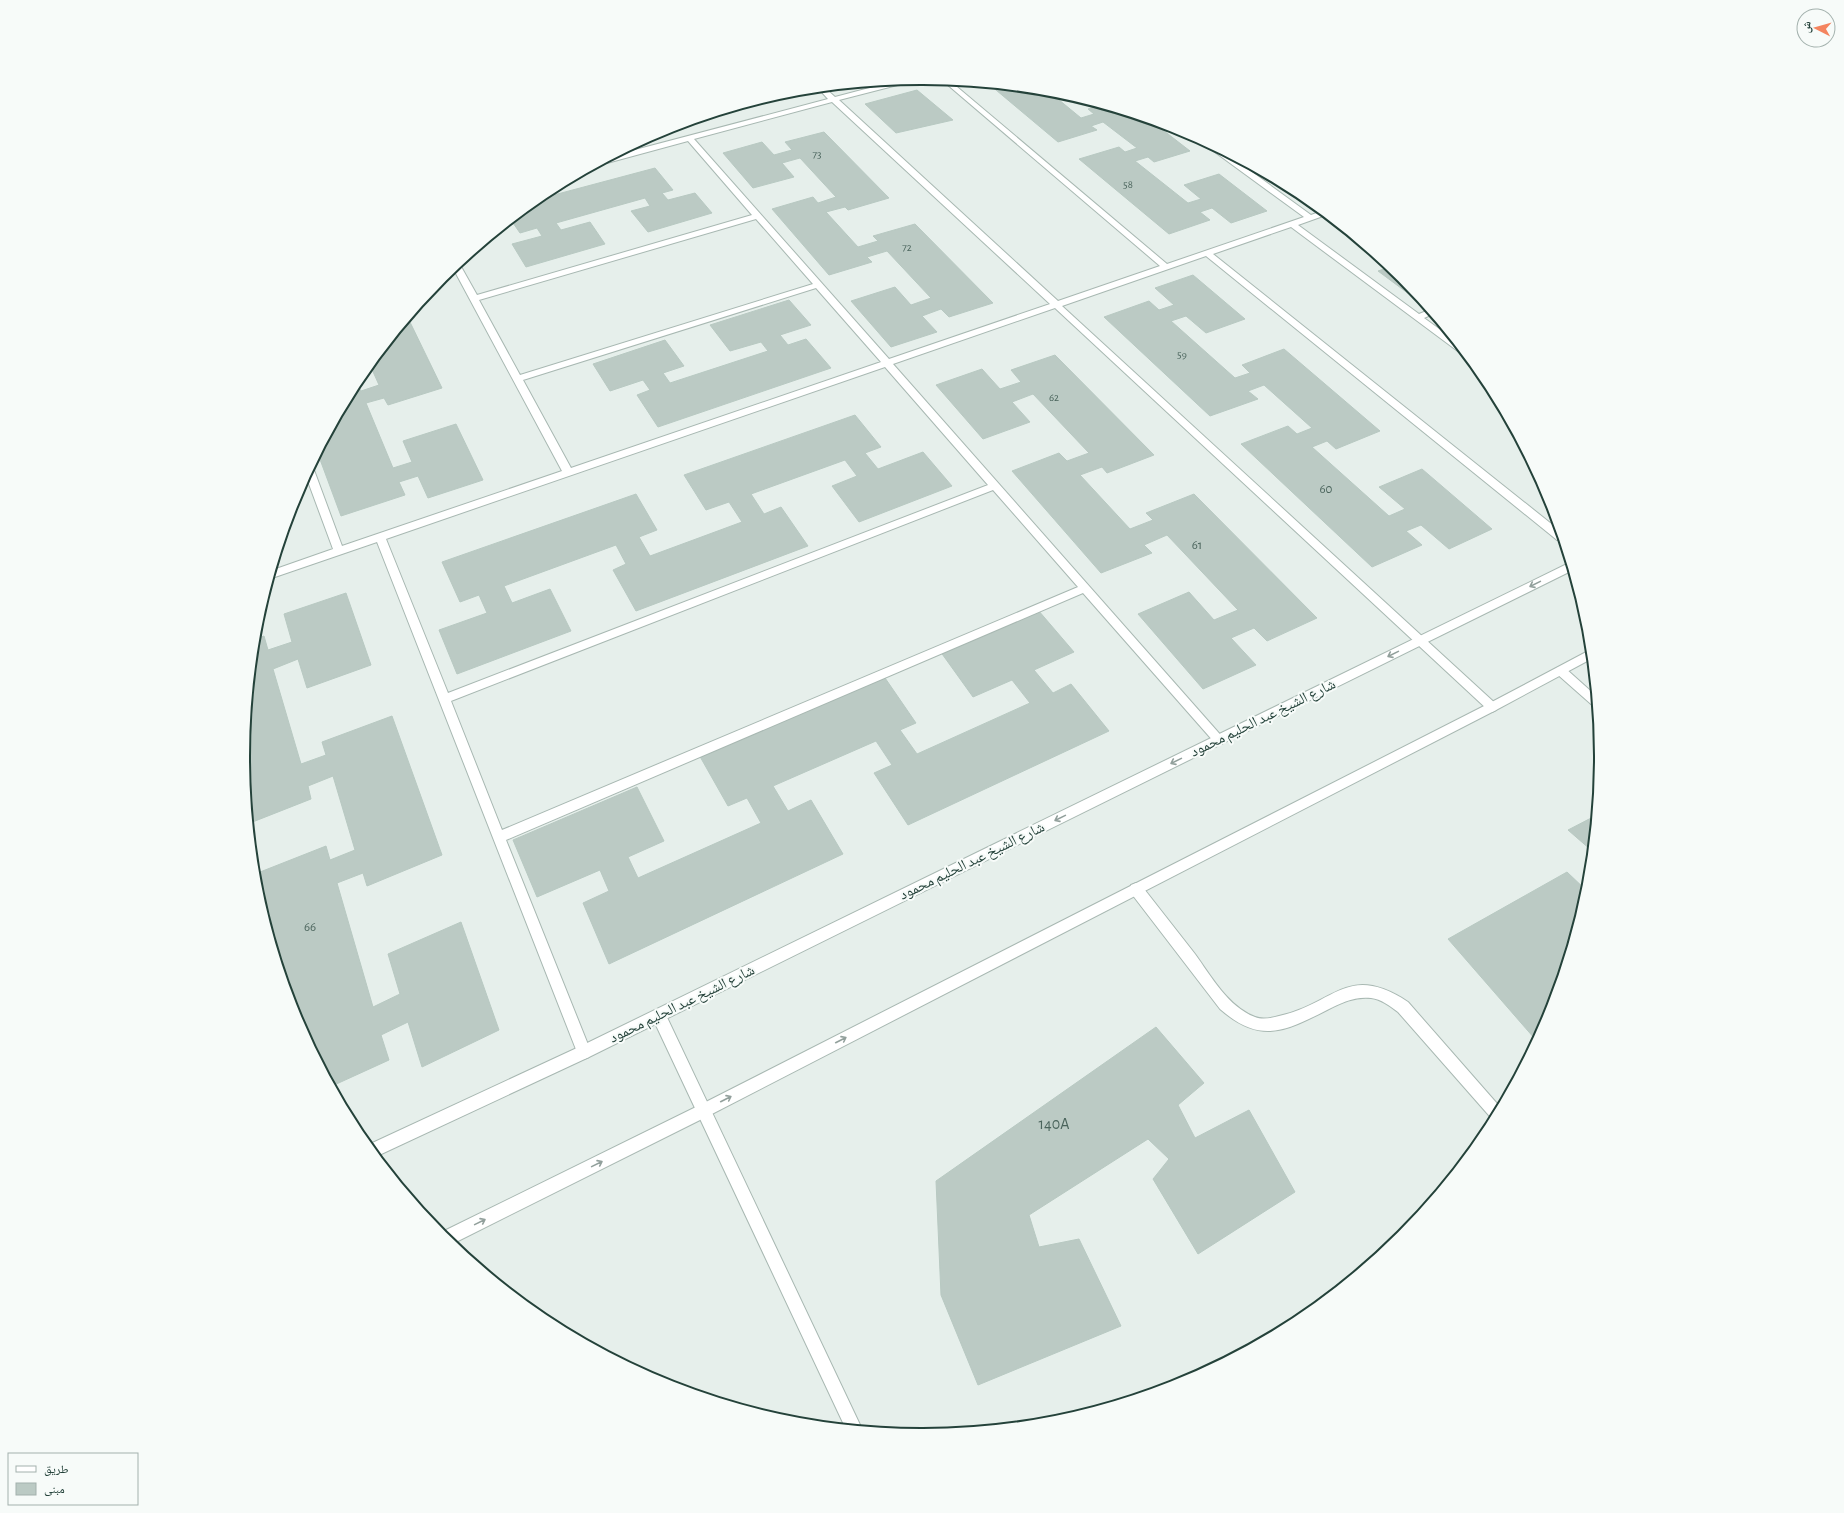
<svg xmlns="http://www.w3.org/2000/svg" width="1844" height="1513" viewBox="0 0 1844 1513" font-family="'Alegreya Sans','Noto Naskh Arabic',sans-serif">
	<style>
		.building { fill: #bbcac4; stroke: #b8c9c2 }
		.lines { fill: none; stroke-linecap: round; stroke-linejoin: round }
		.service-casing { stroke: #a8b8b2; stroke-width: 2 }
		.minor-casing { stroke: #a8b8b2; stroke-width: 2 }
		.tertiary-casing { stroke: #a8b8b2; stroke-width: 2 }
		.service { fill: #fff; fill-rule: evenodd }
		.minor { fill: #fff; fill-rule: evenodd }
		.tertiary { fill: #fff; fill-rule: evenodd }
		.oneway { stroke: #92a09c }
		.labels { text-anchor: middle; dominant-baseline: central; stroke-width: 4; stroke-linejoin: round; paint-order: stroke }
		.far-number-label { font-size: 11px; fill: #4a645c }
		.number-label { font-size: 13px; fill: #4a645c }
		.street-label { font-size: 15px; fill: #24423a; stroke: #f7fbf9 }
		.near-number-label { font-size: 16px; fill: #4a645c }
		.rim { fill: none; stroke: #24423a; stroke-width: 2 }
	</style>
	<rect width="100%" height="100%" fill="#e6efeb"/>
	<path class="building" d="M990,85L1047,90L1081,118L1094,114L1088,109L1102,105L1150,120L1190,151L1154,162L1148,157L1135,161L1188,203L1201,199L1184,185L1219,174L1267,211L1231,223L1212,208L1200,212L1210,220L1169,234L1079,159L1119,147L1125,152L1137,148L1103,122L1091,126L1097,130L1058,142Z
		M917,90L953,120L896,133L865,104Z
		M730,109L732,112L693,122L692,121Z
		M824,132L889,198L848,210L845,207L826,212L858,247L878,241L873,236L915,224L993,303L949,317L941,309L922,316L937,332L891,347L851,301L895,287L911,305L931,298L887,251L867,257L872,262L829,275L772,209L813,197L818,203L836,197L800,158L782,163L794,177L753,188L723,153L762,142L774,155L792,150L785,142Z
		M655,168L673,190L662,193L668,200L695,193L712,213L648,232L631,211L650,206L645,198L556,223L561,230L590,222L605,244L526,267L512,244L542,236L537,228L520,233L511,220L535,200Z
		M1390,267L1402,277L1417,296L1413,297L1378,271Z
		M1193,275L1245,319L1206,333L1186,316L1171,321L1235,378L1250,373L1242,365L1284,349L1380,431L1336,449L1327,441L1312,447L1389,516L1405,509L1379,487L1422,469L1492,529L1449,549L1421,525L1406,531L1422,545L1372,567L1241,444L1288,426L1297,434L1312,428L1264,385L1248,391L1258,399L1210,416L1104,317L1149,301L1159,310L1174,305L1155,288Z
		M789,300L811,325L780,335L788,345L806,339L831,368L658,427L637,395L650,390L643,380L610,391L593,364L665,340L684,366L663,373L670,383L768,351L761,342L730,351L710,325Z
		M408,318L442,388L388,405L384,398L366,403L393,468L412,462L403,441L456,424L483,480L428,498L418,476L399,482L405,495L341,516L318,454L355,384H357L361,391L379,385L370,365Z
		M1055,355L1154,455L1107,473L1102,467L1080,475L1130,529L1153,520L1146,513L1194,494L1317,618L1267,641L1254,628L1231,638L1256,665L1203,689L1138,614L1189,592L1214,620L1238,610L1167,535L1144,545L1152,553L1101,573L1012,471L1059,453L1067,461L1089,453L1033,394L1012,402L1030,422L983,439L936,385L982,369L1000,389L1021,382L1011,370Z
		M855,415L881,447L865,453L878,469L923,452L952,486L859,522L832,486L857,476L845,460L751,494L764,514L781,507L808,546L636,611L613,570L626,564L616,545L504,586L512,603L550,589L571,631L457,674L439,630L487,613L479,595L460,602L442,562L636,494L657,530L639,537L650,556L742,522L729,502L706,510L684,475Z
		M346,593L371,665L307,688L298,659L273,669L301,764L326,755L322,742L392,716L442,855L367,886L363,873L337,883L373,1007L400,994L388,954L461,922L499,1030L422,1067L408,1022L381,1035L389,1060L332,1086L295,1016L256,889L255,874L326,846L330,860L355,850L333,776L308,786L311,799L250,823L244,756L255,639L264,636L268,650L292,642L284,614Z
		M1038,610L1074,652L1034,670L1053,693L1071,684L1109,731L908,825L874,773L892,765L876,741L773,786L788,811L811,800L843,854L609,964L583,903L609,891L600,870L537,897L513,840L637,787L664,841L628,857L638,878L761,823L747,798L728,806L698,753L883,675L916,723L900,730L917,754L1030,703L1012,680L973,697L940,651Z
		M1595,816L1591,850L1568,830Z
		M1567,872L1587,891L1549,1016L1535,1039L1448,939Z
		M1156,1027L1204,1083L1178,1105L1195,1138L1249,1110L1295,1192L1198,1254L1153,1179L1169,1159L1148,1139L1029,1215L1039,1247L1079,1239L1121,1326L978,1385L941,1295L936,1181Z"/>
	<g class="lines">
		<g class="service-casing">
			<path id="service" d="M1136,883L1141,885C1159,908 1177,931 1195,954C1211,976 1228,1007 1255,1017C1262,1020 1272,1018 1279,1016C1335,1004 1347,962 1408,1002L1500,1107L1493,1120L1398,1012C1390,1006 1381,999 1371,998C1355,996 1341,1003 1327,1010C1284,1032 1260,1044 1220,1009L1131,893L1130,889L1131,885Z"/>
		</g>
		<g class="minor-casing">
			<path id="minor" d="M909,79V82L839,100L1058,301L1160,266L942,80L950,81L1167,264L1304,217L1208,147V144L1230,156L1311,215L1322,211L1326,215L1298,225L1419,314L1429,310L1433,314L1424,318L1453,339L1464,352H1459L1291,227L1213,254L1559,530L1562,540H1557L1206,256L1062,306L1496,704L1498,707L1496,710L1492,712L1488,710L1055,308L893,364L1225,740L1223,743L1219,745L1215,743L1083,593L506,840L591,1052L589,1057L584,1059L579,1057L577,1052L377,542L272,578L271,577L273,570L333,549L306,476L311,467L314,470L342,546L562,471L453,268L459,263L477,295L752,215L688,141L607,163L601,162L612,156L828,99L818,88H825L835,97L896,81ZM832,102L1050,304L889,359L694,139ZM756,219L813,284L520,375L479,300ZM816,288L881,362L571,468L523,380ZM885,367L988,485L448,693L386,539ZM993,490L1078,587L502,830L451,701Z
				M1561,667L1565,668L1594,694L1595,705L1591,704L1557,674L1555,671L1557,668Z
				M659,1009L664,1011L862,1429L845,1427L654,1021L652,1016L654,1011Z"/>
		</g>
		<g class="tertiary-casing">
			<path id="tertiary" d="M1569,563L1571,571L589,1057L377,1156L368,1145L579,1047Z
				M1590,650L1591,659L1496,710L708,1116L452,1244L440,1233L698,1106L1488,704Z"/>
		</g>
		<use href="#service" class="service"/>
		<use href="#minor" class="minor"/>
		<use href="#tertiary" class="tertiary"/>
	</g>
	<defs><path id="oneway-shaft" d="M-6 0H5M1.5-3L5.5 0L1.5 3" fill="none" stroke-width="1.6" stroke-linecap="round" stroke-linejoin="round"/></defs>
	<g class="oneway">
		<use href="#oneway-shaft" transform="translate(1535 584) rotate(154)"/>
		<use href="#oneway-shaft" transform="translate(1393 654) rotate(154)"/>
		<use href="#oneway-shaft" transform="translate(1176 761) rotate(154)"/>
		<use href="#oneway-shaft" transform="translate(1060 818) rotate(154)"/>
		<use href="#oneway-shaft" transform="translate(841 1040) rotate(-27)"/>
		<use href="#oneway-shaft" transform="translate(726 1099) rotate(-27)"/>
		<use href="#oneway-shaft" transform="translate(597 1164) rotate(-26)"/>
		<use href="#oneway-shaft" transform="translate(480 1222) rotate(-26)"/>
	</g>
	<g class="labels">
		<g class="far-number-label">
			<text x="817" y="154">73</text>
			<text x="1128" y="184">58</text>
			<text x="907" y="247">72</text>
			<text x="1182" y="354">59</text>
			<text x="1054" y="397">62</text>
		</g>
		<g class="number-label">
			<text x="1326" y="489">60</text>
			<text x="1197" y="545">61</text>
			<text x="310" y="927">66</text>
		</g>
		<g class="street-label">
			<text transform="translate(1263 718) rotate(-26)">شارع الشيخ عبد الحليم محمود</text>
			<text transform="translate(972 861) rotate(-26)">شارع الشيخ عبد الحليم محمود</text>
			<text transform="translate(682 1004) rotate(-26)">شارع الشيخ عبد الحليم محمود</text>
		</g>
		<g class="near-number-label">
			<text x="1054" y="1124">140A</text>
		</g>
	</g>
	<path d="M0 0H1844V1513H0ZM921 85H923A671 671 0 0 1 1594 756V757A671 671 0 0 1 923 1428H921A671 671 0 0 1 250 757V756A671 671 0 0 1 921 85Z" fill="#f7fbf9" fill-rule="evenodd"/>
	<path class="rim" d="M921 85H923A671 671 0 0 1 1594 756V757A671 671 0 0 1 923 1428H921A671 671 0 0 1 250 757V756A671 671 0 0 1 921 85Z"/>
	<rect x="8" y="1453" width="130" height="52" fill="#f7fbf9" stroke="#a3b1ad"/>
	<rect x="16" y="1466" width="20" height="6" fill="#ffffff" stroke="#a3b1ad"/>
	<text x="44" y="1473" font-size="12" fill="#24423a">طريق</text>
	<rect x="16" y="1483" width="20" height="12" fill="#bbcac4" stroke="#a3b1ad"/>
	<text x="44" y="1493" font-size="12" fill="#24423a">مبنى</text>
	<g transform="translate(1816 28) rotate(276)"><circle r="19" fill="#f7fbf9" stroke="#a3b1ad"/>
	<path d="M0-3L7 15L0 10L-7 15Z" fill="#f4845f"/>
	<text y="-6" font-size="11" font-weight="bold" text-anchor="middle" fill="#24423a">ش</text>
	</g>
</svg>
